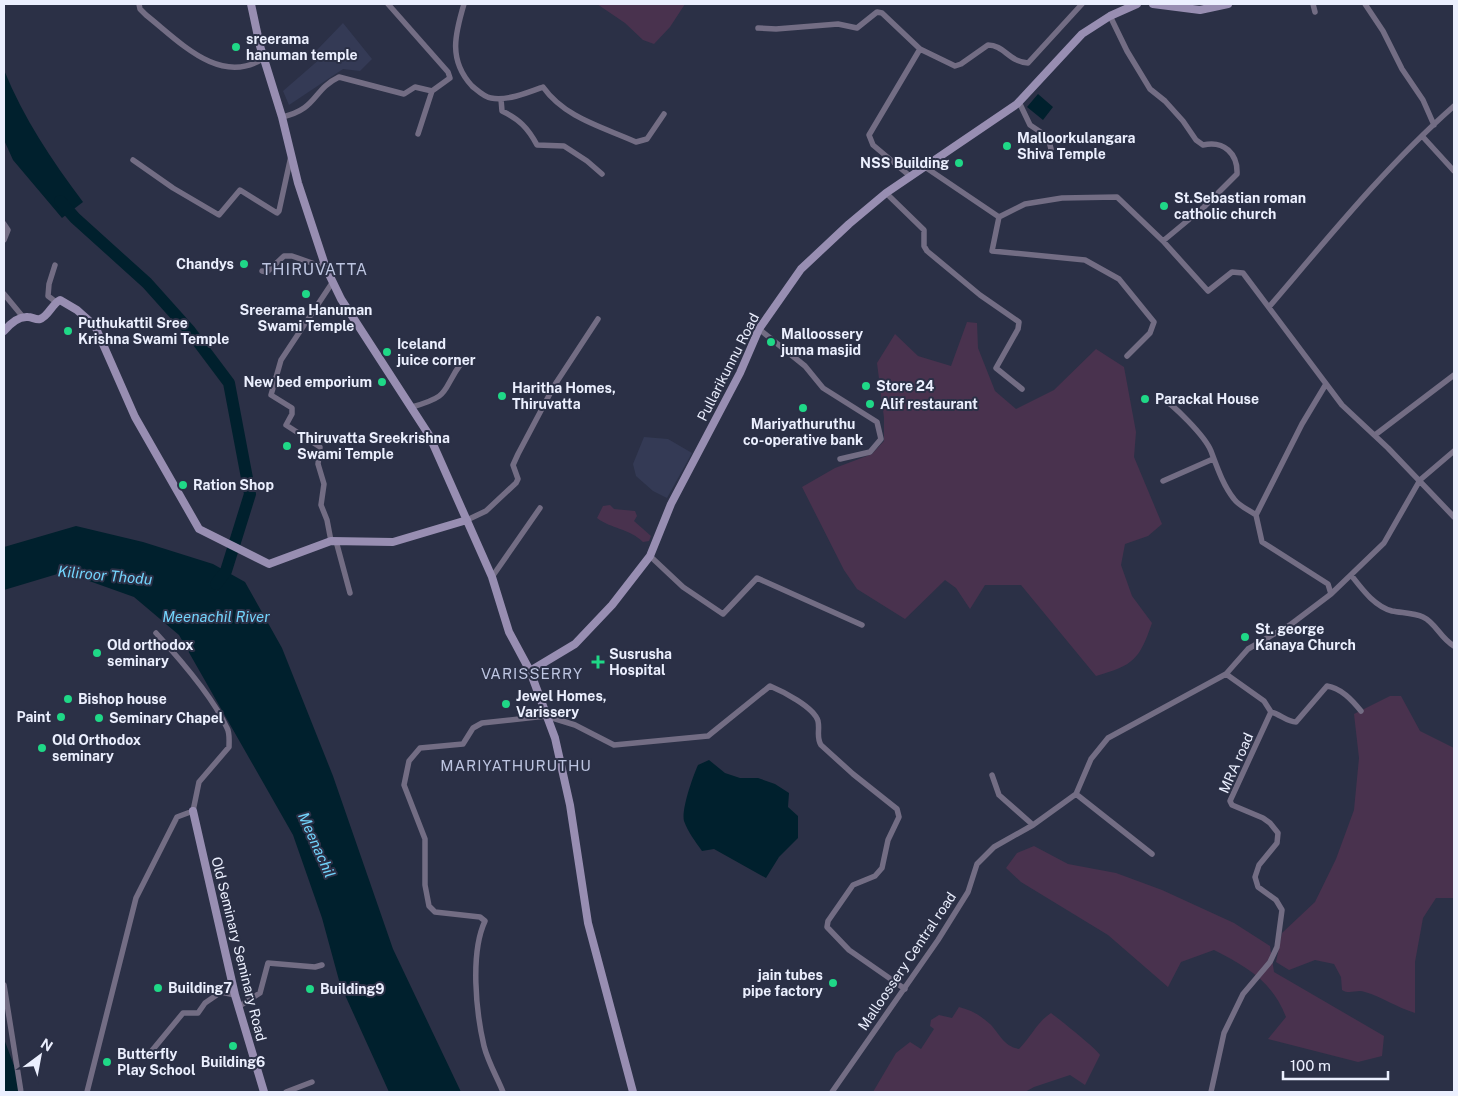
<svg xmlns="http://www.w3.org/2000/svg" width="1458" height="1096" viewBox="0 0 1458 1096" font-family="'Public Sans',sans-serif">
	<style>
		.built { fill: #343a55 }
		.green { fill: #49324e }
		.water { fill: #00202d }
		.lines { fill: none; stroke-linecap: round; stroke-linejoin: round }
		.river { stroke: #00202d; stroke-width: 12 }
		.street { stroke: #736d84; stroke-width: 5.5 }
		.secondary { stroke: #988eb2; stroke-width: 8 }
		.poi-dot { fill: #1fd887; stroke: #2b3046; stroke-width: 2 }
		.labels { text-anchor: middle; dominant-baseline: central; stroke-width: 4; stroke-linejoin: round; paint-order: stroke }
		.poi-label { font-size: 14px; font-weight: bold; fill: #ebeffe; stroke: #2b3046; text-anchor: start }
		.street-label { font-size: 14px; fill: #ebeffe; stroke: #2b3046 }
		.water-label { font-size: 15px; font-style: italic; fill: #72d4fc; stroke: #2b3046 }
		.neighbourhood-label { font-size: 15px; letter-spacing: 1px; fill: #bdc5e1; stroke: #2b3046 }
		.quarter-label { font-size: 16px; letter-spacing: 1px; fill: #bdc5e1; stroke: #2b3046 }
	</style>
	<rect width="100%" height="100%" fill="#2b3046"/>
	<path class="built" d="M343,23L372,59L360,71L343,69L289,105L283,91L321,58L317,50Z
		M644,437L668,439L692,453L667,498L653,491L636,476L633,464Z"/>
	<path class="green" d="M597,4H685L670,27L654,44L643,40L625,23Z
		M967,322L977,323L978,348L995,391L1016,409L1054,390L1096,349L1124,367L1136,432L1134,457L1162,524L1148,536L1125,544L1121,565L1132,596L1152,623C1139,660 1134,665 1096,676L1021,585H985L970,609L956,588L945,580L905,619L857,589L844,570L802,487L835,468L872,454L884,441V418L877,363L895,334L918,356L951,366Z
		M610,505L614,509L635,511L637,516L634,521L651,536L649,541L643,542C629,528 611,529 597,518L603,506Z
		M1390,696H1401L1420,731L1454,748V898H1436L1423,918L1415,962V1013C1396,1007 1382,997 1365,992C1357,989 1350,995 1342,990L1341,977L1334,964L1315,960L1289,970L1276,962L1282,933L1315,902L1336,859L1354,810L1359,758L1354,714Z
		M1034,846L1068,864L1116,873L1162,890L1234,923L1270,946L1274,972L1384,1036L1382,1056L1358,1062L1268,1039L1286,1017C1272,981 1247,967 1214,950L1181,962L1168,987L1108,935L1021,882L1006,868L1017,853Z
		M959,1007C971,1010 980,1015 990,1024C1000,1034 1003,1046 1019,1049C1031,1037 1037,1022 1051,1013C1060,1020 1097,1049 1100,1055L1085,1085L1070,1075L1034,1087L1025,1092H873L896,1053L910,1042L921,1049L934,1029L930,1026L931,1020L939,1015L952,1018Z"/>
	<path class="water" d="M4,70C24,119 51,159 83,202L62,218L13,160L4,140Z
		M1038,94L1053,107L1043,120L1027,107Z
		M76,526L143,542L213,564L245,582L282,648L333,776L393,949L461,1092H389L340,984L322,918L293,835L179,635L134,597L64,572L4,590V547Z
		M709,760L725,773L740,778H758L775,784L789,793L788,807L798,816V838L779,857L766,878L714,849L702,851C695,841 688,832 684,821C681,810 693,776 698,765Z
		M4,1039L24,1092H4Z"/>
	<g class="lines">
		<path class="river" d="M60,201L75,218L147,283L190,331L229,383L250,494L226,571L216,584"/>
		<path class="street" d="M139,4L140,9L146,15C179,41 220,87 264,58
			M464,4C455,34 448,60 472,86C477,90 484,97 491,98C507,101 527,93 543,87C565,118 603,127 636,142L647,139L664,114
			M1313,4L1315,12
			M1365,4L1383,31L1402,69L1423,100L1434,125
			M1110,16L1127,51L1150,89L1165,101L1183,121L1196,140L1203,145C1224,140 1238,154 1237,174L1204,207L1163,241
			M758,28L776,29L838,24L857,28L877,12L882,13L920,49L869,135L873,145L911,177
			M920,49L955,66L961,64L988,45C1004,45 1009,62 1028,63L1082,4
			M501,99L502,111C519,119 528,128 537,145L564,146L587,161L602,174
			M1019,102L1030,125L1048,137L1051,149
			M282,117C318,109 312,90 339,77L404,94L415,87L432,91L450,78L448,72L388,4
			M418,134L432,91
			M1423,137L1454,171
			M133,160L173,188L219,215L240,190L277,213L279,211L291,156
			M925,167L999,217
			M886,193L924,230V246L927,251L980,295L1019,322L1018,329L996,368L1022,389
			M999,217L1025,204L1062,198L1117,197L1163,241L1208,291L1232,272L1243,273L1342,405L1388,448L1454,517
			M999,217L992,251L1085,260L1119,279L1154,322L1150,333L1127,356
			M4,224L8,230L4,240
			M55,265L49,284L48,296L56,302
			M262,271L267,272L284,256H292L326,268
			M4,294L23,317
			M1269,307C1328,238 1386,166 1454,106
			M759,329L805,366L823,388L877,422L881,439L870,452L840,459
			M1159,396C1173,404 1205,436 1211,451C1217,467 1223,485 1234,499C1239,506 1249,510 1256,515L1262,542L1328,584L1331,594
			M412,407C453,395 440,392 462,362
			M1375,435L1454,375
			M1163,481L1213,459
			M1256,515L1302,424L1326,384
			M467,520L486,511L516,483L518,479L513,465L518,454L554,386L598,319
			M331,541L327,520L321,505L324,484L318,464L320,447L286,425L292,414V408L271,395L281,360L332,283
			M336,541L350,593
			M650,556L683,587L723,614L757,578L862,625
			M1351,575C1362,589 1374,606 1392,611C1402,613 1414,613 1423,617C1436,623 1440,638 1454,646
			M492,577L540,508
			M1271,712C1280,714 1287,722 1296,722L1327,686C1341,688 1352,700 1361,711
			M992,775L999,795L1033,825
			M1076,794L1152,854
			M4,985L21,1092
			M238,1007L260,993L268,963L315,967L322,965
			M150,1053L183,1013H198L205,1003L221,992L235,995
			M87,1092L136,898L177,817L193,811L199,782L229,747C229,741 230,733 227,728C214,699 178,657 156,633
			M286,1092L312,1082
			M503,1092C497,1077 488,1062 484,1046C476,1012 470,953 485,921L480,917L435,912L429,906L425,885V839L404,785L409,761L420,748L463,744L473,728L482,723L546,716L575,725L614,745L708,736L770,686C782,691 814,707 818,721C820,730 816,737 821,745L853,774L897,809L899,817L888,840L882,868L875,876L853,885L828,921L827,927L849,950L905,989
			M832,1092L938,940L968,892L977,864L994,847L1033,825L1076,794L1091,759L1108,738L1226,674L1248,649L1290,625L1331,594L1384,543L1420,480L1454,451
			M1211,1092L1224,1033L1243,994L1270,962L1277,947L1282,910L1276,900L1258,887L1255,877L1259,865L1277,843L1278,833L1270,823L1263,818L1232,805L1230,801L1271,712L1264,701L1226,674"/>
		<path class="secondary" d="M251,4L260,46L282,117L298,183L326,268L341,299L429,435L492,577L509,632L530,671L555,738L570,805L588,923L633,1092
			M1153,4L1200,10L1228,4
			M4,331C9,325 18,316 28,317C32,317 36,320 40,319C48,317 52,304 60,300L77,310L95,326L135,417L199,529L269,564L331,541L393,542L467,520
			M530,671L575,644L612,605L650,556L671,504L740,373L759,329L801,269L849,224L886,193L1017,104L1082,34L1110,16L1137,4
			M193,811L235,995L264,1092"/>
	</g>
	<g class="poi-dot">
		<circle cx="236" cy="47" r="5"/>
		<circle cx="1007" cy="146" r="5"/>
		<circle cx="959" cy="163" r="5"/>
		<circle cx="1164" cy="206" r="5"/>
		<circle cx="244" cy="264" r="5"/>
		<circle cx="306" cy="294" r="5"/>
		<circle cx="68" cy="331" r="5"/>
		<circle cx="771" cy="342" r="5"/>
		<circle cx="387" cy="352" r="5"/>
		<circle cx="382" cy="382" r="5"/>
		<circle cx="866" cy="386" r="5"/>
		<circle cx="502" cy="396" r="5"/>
		<circle cx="1145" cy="399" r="5"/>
		<circle cx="870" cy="404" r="5"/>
		<circle cx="803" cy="408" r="5"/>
		<circle cx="287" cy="446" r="5"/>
		<circle cx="183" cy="485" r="5"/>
		<circle cx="1245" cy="637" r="5"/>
		<circle cx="97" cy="653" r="5"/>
		<path d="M595.5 654.5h5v5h5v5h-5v5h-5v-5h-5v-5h5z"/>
		<circle cx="68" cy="699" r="5"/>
		<circle cx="506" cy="704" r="5"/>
		<circle cx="61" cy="717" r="5"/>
		<circle cx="99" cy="718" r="5"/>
		<circle cx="42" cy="748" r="5"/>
		<circle cx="833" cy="983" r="5"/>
		<circle cx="158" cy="988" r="5"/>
		<circle cx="310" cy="989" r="5"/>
		<circle cx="233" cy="1046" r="5"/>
		<circle cx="107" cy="1062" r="5"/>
	</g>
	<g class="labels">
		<g class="poi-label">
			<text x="246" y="39">sreerama<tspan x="246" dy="16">hanuman temple</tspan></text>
			<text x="1017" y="138">Malloorkulangara<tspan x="1017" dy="16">Shiva Temple</tspan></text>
			<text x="949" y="163" text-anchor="end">NSS Building</text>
			<text x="1174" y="198">St.Sebastian roman<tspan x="1174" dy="16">catholic church</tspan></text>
			<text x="234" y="264" text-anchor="end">Chandys</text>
			<text x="306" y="310" text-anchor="middle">Sreerama Hanuman<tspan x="306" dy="16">Swami Temple</tspan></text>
			<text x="78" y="323">Puthukattil Sree<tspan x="78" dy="16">Krishna Swami Temple</tspan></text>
			<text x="781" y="334">Malloossery<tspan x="781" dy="16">juma masjid</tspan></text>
			<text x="397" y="344">Iceland<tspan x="397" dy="16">juice corner</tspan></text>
			<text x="372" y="382" text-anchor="end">New bed emporium</text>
			<text x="876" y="386">Store 24</text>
			<text x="512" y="388">Haritha Homes,<tspan x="512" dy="16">Thiruvatta</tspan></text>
			<text x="1155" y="399">Parackal House</text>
			<text x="880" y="404">Alif restaurant</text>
			<text x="803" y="424" text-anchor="middle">Mariyathuruthu<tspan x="803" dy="16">co-operative bank</tspan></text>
			<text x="297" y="438">Thiruvatta Sreekrishna<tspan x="297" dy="16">Swami Temple</tspan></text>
			<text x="193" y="485">Ration Shop</text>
			<text x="1255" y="629">St. george<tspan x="1255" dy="16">Kanaya Church</tspan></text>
			<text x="107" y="645">Old orthodox<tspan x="107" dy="16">seminary</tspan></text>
			<text x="609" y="654">Susrusha<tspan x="609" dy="16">Hospital</tspan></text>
			<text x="516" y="696">Jewel Homes,<tspan x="516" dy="16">Varissery</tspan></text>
			<text x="78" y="699">Bishop house</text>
			<text x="51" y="717" text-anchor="end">Paint</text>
			<text x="109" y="718">Seminary Chapel</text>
			<text x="52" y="740">Old Orthodox<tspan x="52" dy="16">seminary</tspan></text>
			<text x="823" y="975" text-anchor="end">jain tubes<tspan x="823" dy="16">pipe factory</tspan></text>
			<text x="168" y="988">Building7</text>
			<text x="320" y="989">Building9</text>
			<text x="117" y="1054">Butterfly<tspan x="117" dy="16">Play School</tspan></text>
			<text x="233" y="1062" text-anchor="middle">Building6</text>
		</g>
		<g class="street-label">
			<text transform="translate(728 367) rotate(-63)">Pullarikunnu Road</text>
			<text transform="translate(1236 763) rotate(-66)">MRA road</text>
			<text transform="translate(239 949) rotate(76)">Old Seminary Seminary Road</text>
			<text transform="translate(907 961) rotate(-56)">Malloossery Central road</text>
		</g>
		<g class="water-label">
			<text transform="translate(105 575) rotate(5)">Kiliroor Thodu</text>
			<text x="216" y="616">Meenachil River</text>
			<text transform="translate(317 845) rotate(66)">Meenachil</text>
		</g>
		<g class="neighbourhood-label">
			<text x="532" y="673">VARISSERRY</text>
			<text x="516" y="765">MARIYATHURUTHU</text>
		</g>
		<g class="quarter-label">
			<text x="315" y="269">THIRUVATTA</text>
		</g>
	</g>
	<rect width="1458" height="1096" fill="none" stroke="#ebeffe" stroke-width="10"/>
	<g transform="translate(40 1056) rotate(32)" stroke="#2b3046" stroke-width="4" paint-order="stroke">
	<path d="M0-4L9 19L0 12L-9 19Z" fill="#ebeffe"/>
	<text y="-8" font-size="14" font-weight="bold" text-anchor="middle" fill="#ebeffe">N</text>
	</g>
	<path d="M1283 1071v8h105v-8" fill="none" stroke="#ebeffe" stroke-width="2.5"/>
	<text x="1290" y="1071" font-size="15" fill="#ebeffe" stroke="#2b3046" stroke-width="4" paint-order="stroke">100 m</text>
</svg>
